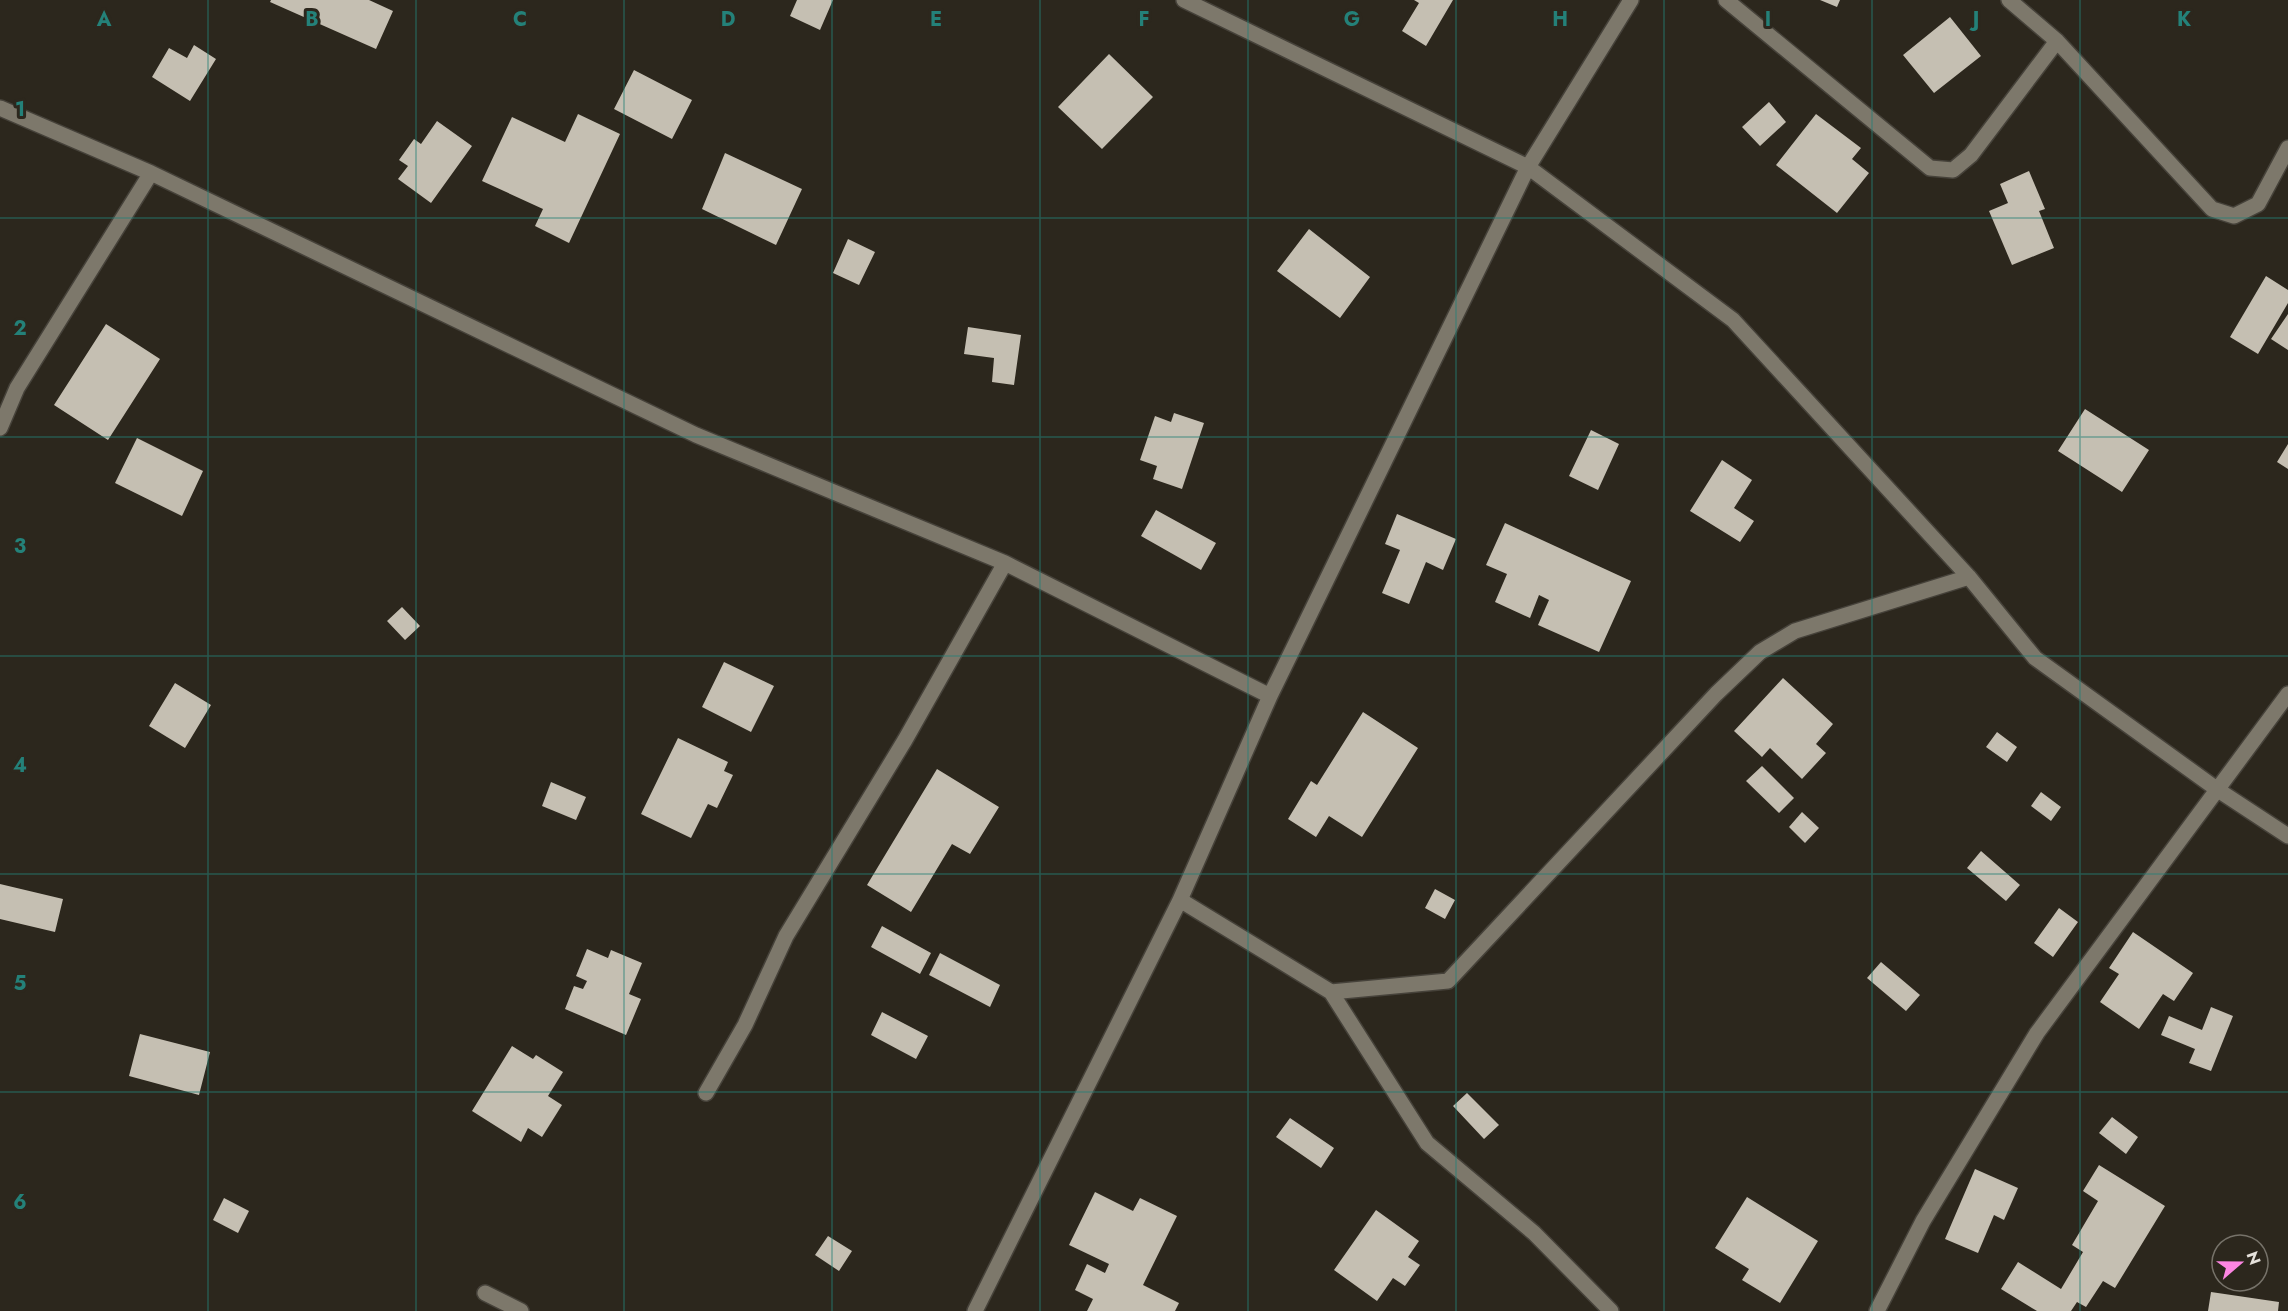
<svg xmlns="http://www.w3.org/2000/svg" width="2288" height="1311" viewBox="0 0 2288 1311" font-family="Jost,sans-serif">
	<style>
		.building { fill: #c5bfb2 }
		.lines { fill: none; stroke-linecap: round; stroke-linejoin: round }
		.minor-casing { stroke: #46423a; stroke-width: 18 }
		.minor { stroke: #7d786b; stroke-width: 15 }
		.grid { fill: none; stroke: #248179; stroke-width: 1.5; stroke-opacity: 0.55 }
		.grid-label { font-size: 20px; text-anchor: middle; font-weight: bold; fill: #248179; stroke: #2c271d; stroke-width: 6; stroke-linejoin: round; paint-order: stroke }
	</style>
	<rect width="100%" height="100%" fill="#2c271d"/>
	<path class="building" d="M271,0H369L393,11L376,49L270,2Z
		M797,0H833L820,30L790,16Z
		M1414,0H1453L1426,46L1402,31L1419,3Z
		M1820,0H1840L1837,7Z
		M1950,17L1981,56L1934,93L1903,55Z
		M194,45L216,59L190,101L152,77L169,48L187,58Z
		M1109,54L1153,97L1102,149L1058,107Z
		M634,70L692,100L672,139L614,109Z
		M1769,102L1786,122L1760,146L1742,127Z
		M578,114L620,134L569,243L535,226L543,209L482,181L512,117L565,142Z
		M1816,114L1861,148L1852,159L1869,173L1837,213L1776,165Z
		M437,121L472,146L431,203L398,179L408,166L399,160L414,139L421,144Z
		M725,153L802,189L776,245L702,209Z
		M2029,171L2045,209L2039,211L2054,248L2012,265L1989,211L2008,203L2000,184Z
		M1309,229L1370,277L1340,318L1277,271Z
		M848,239L875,252L859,285L833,273Z
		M2266,276L2288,290V303L2258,354L2230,337Z
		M2288,314V350L2271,339Z
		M106,324L160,359L108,440L54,405Z
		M968,327L1021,335L1014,385L992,382L994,358L964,354Z
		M2085,409L2149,450L2122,492L2058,451Z
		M1174,413L1204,423L1182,489L1153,479L1157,466L1140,460L1155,416L1171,422Z
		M1591,430L1619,444L1598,490L1569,476Z
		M137,438L203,471L182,516L115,483Z
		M2288,444V469L2277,462Z
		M1722,460L1752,480L1734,508L1754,521L1740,542L1690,511Z
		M1156,510L1216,543L1201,570L1141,536Z
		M1397,514L1456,539L1443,570L1426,562L1409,604L1382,593L1400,550L1385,544Z
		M1505,523L1631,581L1599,652L1538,625L1549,600L1539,595L1530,618L1495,602L1507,574L1486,565Z
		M402,607L420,626L405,640L387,621Z
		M724,662L774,686L751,732L702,707Z
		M1783,678L1833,724L1816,744L1826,753L1802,779L1770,748L1762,757L1734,731Z
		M175,683L211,705L185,748L149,726Z
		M1363,712L1418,748L1362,837L1329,816L1316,837L1288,819L1311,781L1317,785Z
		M1997,732L2017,747L2007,762L1986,747Z
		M678,738L728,762L724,771L733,775L717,808L708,804L691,838L641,814Z
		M1762,766L1794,798L1779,813L1746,781Z
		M937,769L999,807L970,854L952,844L911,912L867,885Z
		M551,782L586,797L576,820L542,806Z
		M2041,792L2061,807L2051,821L2031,806Z
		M1802,812L1819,828L1805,843L1789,827Z
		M1981,851L2020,885L2006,901L1967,868Z
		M0,884L63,899L55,932L0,919Z
		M1435,889L1455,900L1445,919L1425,908Z
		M2059,908L2078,922L2053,957L2034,943Z
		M882,926L931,953L920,974L871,947Z
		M2133,932L2193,973L2174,1001L2163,994L2139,1029L2100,1002L2119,974L2109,968Z
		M587,949L608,958L611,950L642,963L629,994L641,999L626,1035L565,1009L574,986L583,989L587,981L576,976Z
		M940,953L1000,985L990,1007L929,975Z
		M1881,962L1920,995L1906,1011L1867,978Z
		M2211,1007L2233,1016L2211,1071L2189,1063L2195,1049L2161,1035L2169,1016L2202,1030Z
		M882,1012L928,1036L916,1059L871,1035Z
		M140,1034L210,1052L199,1095L129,1076Z
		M512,1046L533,1059L536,1055L563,1072L548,1096L562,1105L542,1137L528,1128L521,1142L472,1111Z
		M1467,1093L1499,1125L1484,1139L1453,1106Z
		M2112,1117L2138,1137L2126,1154L2099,1133Z
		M1290,1118L1334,1148L1321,1168L1276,1137Z
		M2099,1165L2165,1206L2115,1288L2103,1281L2086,1307L2077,1302L2071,1311H2037L2001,1289L2018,1262L2061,1289L2083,1252L2072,1245L2098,1201L2083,1191Z
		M1975,1169L2018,1188L2004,1220L1994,1215L1978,1253L1945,1239Z
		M1095,1192L1133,1211L1140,1198L1177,1216L1143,1285L1179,1303L1175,1311H1087L1093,1299L1075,1290L1087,1264L1105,1273L1109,1264L1069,1245Z
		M1747,1197L1818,1241L1780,1303L1742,1280L1749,1269L1715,1248Z
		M224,1198L249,1211L238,1233L213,1220Z
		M1376,1210L1419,1241L1408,1257L1420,1265L1405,1286L1393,1278L1377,1301L1334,1270Z
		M828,1236L852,1251L839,1271L815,1255Z
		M2211,1292L2279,1302L2278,1311H2208Z"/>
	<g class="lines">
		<g class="minor-casing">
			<path id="minor" d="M1184,0L1528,167L1733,320L1969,577L2035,658L2218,790L2288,836
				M1726,0L1930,168L1953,170L1971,155L2057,41
				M2009,0L2057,41L2212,209L2234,216L2258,204L2288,148
				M0,108L151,173L696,435L1005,563L1270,696
				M0,428L17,388L151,173
				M1180,900L1331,992L1427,1143L1534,1233L1611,1311
				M1331,992L1448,981L1716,694L1760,652L1795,631L1969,577
				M706,1093L745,1025L786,936L905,740L1005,563
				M485,1293L521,1311
				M975,1311L1180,900L1270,696L1528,167L1631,0
				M1877,1311L1923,1221L2037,1033L2288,694"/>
		</g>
		<use href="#minor" class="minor"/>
	</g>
	<path class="grid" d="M208,0V1311M416,0V1311M624,0V1311M832,0V1311M1040,0V1311M1248,0V1311M1456,0V1311M1664,0V1311M1872,0V1311M2080,0V1311M0,218H2288M0,437H2288M0,656H2288M0,874H2288M0,1092H2288"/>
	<g class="grid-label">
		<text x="104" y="26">A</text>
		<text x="312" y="26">B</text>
		<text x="520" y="26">C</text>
		<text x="728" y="26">D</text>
		<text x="936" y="26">E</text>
		<text x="1144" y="26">F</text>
		<text x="1352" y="26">G</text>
		<text x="1560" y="26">H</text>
		<text x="1768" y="26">I</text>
		<text x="1976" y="26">J</text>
		<text x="2184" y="26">K</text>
		<text x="20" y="116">1</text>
		<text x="20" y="335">2</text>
		<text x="20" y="553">3</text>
		<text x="20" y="772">4</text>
		<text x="20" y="990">5</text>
		<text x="20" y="1209">6</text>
	</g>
	<g transform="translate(2240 1263) rotate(70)"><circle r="28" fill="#2c271d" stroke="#767269" stroke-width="1.5"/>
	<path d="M0-4.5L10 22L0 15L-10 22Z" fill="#fd86e2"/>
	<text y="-9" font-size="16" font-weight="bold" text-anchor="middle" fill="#e6e2dc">N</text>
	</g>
</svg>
